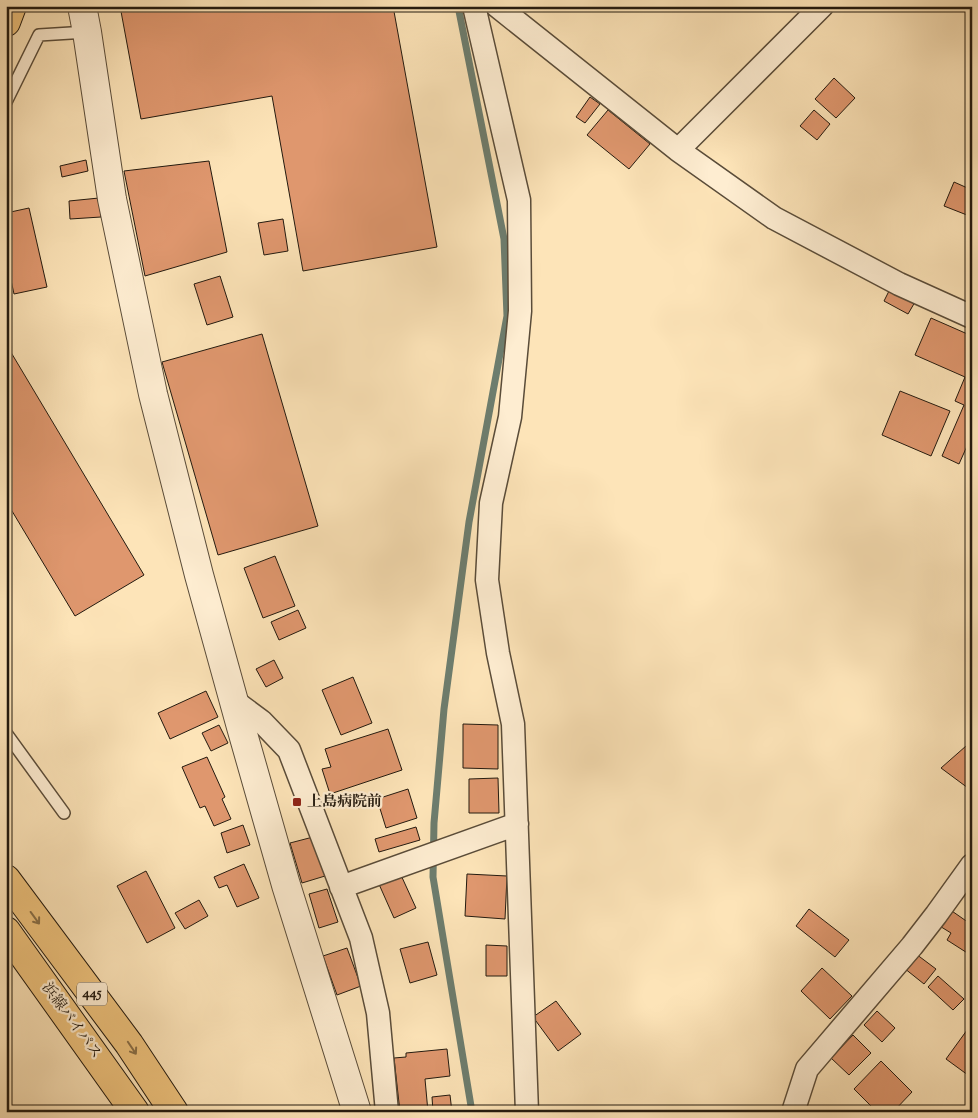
<svg xmlns="http://www.w3.org/2000/svg" width="978" height="1118" viewBox="0 0 978 1118" font-family="'Sorts Mill Goudy','Noto Serif JP',serif">
	<style>
		.lines { fill: none; stroke-linecap: round; stroke-linejoin: round }
		.stream { stroke: #6d7d6e; stroke-width: 7 }
		.building { fill: #df976e; stroke: #231a0f }
		.service-casing { stroke: #5a4c39; stroke-width: 14 }
		.minor-casing { stroke: #5a4c39; stroke-width: 25 }
		.tertiary-casing { stroke: #5a4c39; stroke-width: 30 }
		.trunk-casing { stroke: #231a0f; stroke-width: 30 }
		.service { stroke: #feedd1; stroke-width: 11 }
		.minor { stroke: #feedd1; stroke-width: 22 }
		.tertiary { stroke: #feedd1; stroke-width: 28 }
		.trunk { stroke: #eec27c; stroke-width: 28 }
		.oneway { stroke: #886e46 }
		.poi-dot { fill: #8f2418; stroke: #feedd1; stroke-width: 2 }
		.labels { text-anchor: middle; dominant-baseline: central; stroke-width: 4.5; stroke-linejoin: round; paint-order: stroke }
		.shield { fill: #feedd1; stroke: #655949; stroke-width: 1 }
		.shield-label { font-size: 14px; font-weight: bold; fill: #231a0f }
		.poi-label { font-size: 15px; font-weight: bold; fill: #231a0f; stroke: #feedd1; text-anchor: start }
		.street-label { font-size: 15px; fill: #231a0f; stroke: #feedd1 }
	</style>
	<rect width="100%" height="100%" fill="#fde4b8"/>
	<filter id="stains"><feTurbulence type="fractalNoise" baseFrequency=".004" numOctaves="4"/><feColorMatrix values="0 0 0 0 .2 0 0 0 0 .09 0 0 0 0 .02 0 0 0 .5 -.17"/></filter>
	<radialGradient id="worn" r=".72"><stop offset=".6" stop-color="#630" stop-opacity="0"/><stop offset="1" stop-color="#630" stop-opacity=".3"/></radialGradient>
	<g class="lines">
		<path class="stream" d="M458,6L504,239L507,316L469,522L444,709L434,823L433,877L472,1112"/>
	</g>
	<path class="building" d="M120,6H393L437,247L303,271L272,96L141,119Z
		M834,78L855,98L836,118L815,99Z
		M590,97L600,104L585,123L576,117Z
		M608,110L650,144L629,169L587,135Z
		M814,110L830,124L817,140L800,126Z
		M86,160L88,171L62,177L60,166Z
		M209,161L227,252L145,276L124,171Z
		M954,182L972,190V217L944,206Z
		M99,198L101,217L70,219L69,201Z
		M29,208L47,287L14,294L6,257V213Z
		M283,219L288,251L264,255L258,223Z
		M220,276L233,317L207,325L194,284Z
		M890,289L915,302L908,314L884,301Z
		M931,318L972,336V435L959,464L942,456L964,405L955,401L965,377L915,355Z
		M262,334L318,526L218,555L162,362Z
		M6,344L144,575L75,616L6,501Z
		M900,391L950,411L931,456L882,435Z
		M275,556L295,606L263,618L244,568Z
		M298,610L306,628L279,640L271,622Z
		M274,660L283,678L266,687L256,669Z
		M353,677L372,723L341,735L322,690Z
		M206,691L218,717L170,739L158,713Z
		M463,724L498,725V769L463,768Z
		M219,725L228,743L211,751L202,733Z
		M388,729L402,770L330,794L322,769L331,767L325,749Z
		M966,746L972,750V791L941,768Z
		M207,757L225,797L222,799L231,819L214,826L205,806L200,808L182,767Z
		M498,778L499,813H469V779Z
		M408,789L417,818L386,828L377,799Z
		M243,825L250,845L227,853L221,833Z
		M416,827L420,840L379,852L375,839Z
		M313,837L325,876L302,883L290,843Z
		M244,864L259,898L237,907L227,885L219,888L214,877Z
		M146,871L175,928L147,943L117,886Z
		M400,873L416,908L394,918L378,882Z
		M467,874L507,876L505,919L465,916Z
		M327,889L338,922L319,928L309,894Z
		M199,900L208,916L185,929L175,913Z
		M809,909L849,940L835,957L796,926Z
		M949,909L972,925V956L947,940L951,933L938,925Z
		M428,942L437,975L410,983L400,949Z
		M486,945L507,946V976H486Z
		M347,948L361,986L337,995L323,956Z
		M916,954L936,969L924,984L904,968Z
		M822,968L852,996L830,1019L801,991Z
		M938,976L964,999L953,1010L928,987Z
		M556,1001L581,1034L558,1051L533,1017Z
		M877,1011L895,1028L882,1042L864,1025Z
		M970,1026L972,1027V1078L946,1059Z
		M853,1035L871,1053L849,1075L831,1058Z
		M447,1049L450,1076L425,1079L428,1112H400L394,1058L406,1057V1053Z
		M881,1061L912,1092L893,1112H877L854,1089Z
		M450,1095L452,1112H433L432,1097Z"/>
	<g class="lines">
		<g class="service-casing">
			<path id="service" d="M6,102L39,35L87,32
				M6,733L64,813"/>
		</g>
		<g class="minor-casing">
			<path id="minor" d="M474,6L519,200L520,311L510,417L491,503L487,580L498,653L513,724L527,1112
				M497,6L678,150L774,218L899,284L972,317
				M678,150L822,6
				M234,701L261,721L289,750L361,938L378,1013L387,1112
				M341,887L517,824
				M793,1112L807,1069L912,946L936,915L972,865"/>
		</g>
		<g class="tertiary-casing">
			<path id="tertiary" d="M82,6L87,32L112,199L153,394L199,575L241,727L286,885L357,1112"/>
		</g>
		<g class="trunk-casing">
			<path id="trunk" d="M6,22L12,6
				M6,879L129,1044L174,1112
				M6,931L135,1112"/>
		</g>
		<use href="#service" class="service"/>
		<use href="#minor" class="minor"/>
		<use href="#tertiary" class="tertiary"/>
		<use href="#trunk" class="trunk"/>
	</g>
	<defs><path id="oneway-shaft" d="M-6 0H5M1.5-3L5.5 0L1.5 3" fill="none" stroke-width="1.6" stroke-linecap="round" stroke-linejoin="round" transform="scale(1.25)"/></defs>
	<g class="oneway">
		<use href="#oneway-shaft" transform="translate(35 918) rotate(54)"/>
		<use href="#oneway-shaft" transform="translate(132 1048) rotate(56)"/>
	</g>
	<rect class="poi-dot" x="292" y="797" width="10" height="10" rx="2.5"/>
	<g class="labels">
		<rect class="shield" x="77" y="982.5" width="30" height="23" rx="4"/>
		<g class="shield-label">
			<text x="92" y="994">445</text>
		</g>
		<g class="poi-label">
			<text x="307" y="802">上島病院前</text>
		</g>
		<g class="street-label">
			<text transform="translate(71 1021) rotate(54)">浜線バイパス</text>
		</g>
	</g>
	<rect width="978" height="1118" fill="none" stroke="#fde4b8" stroke-width="25"/>
	<rect x="8" y="8" width="963" height="1103" fill="none" stroke="#231a0f" stroke-width="2.5"/>
	<rect x="12" y="12" width="953" height="1093" fill="none" stroke="#231a0f"/>
	<rect width="100%" height="100%" filter="url(#stains)"/>
	<rect width="100%" height="100%" fill="url(#worn)"/>
</svg>
